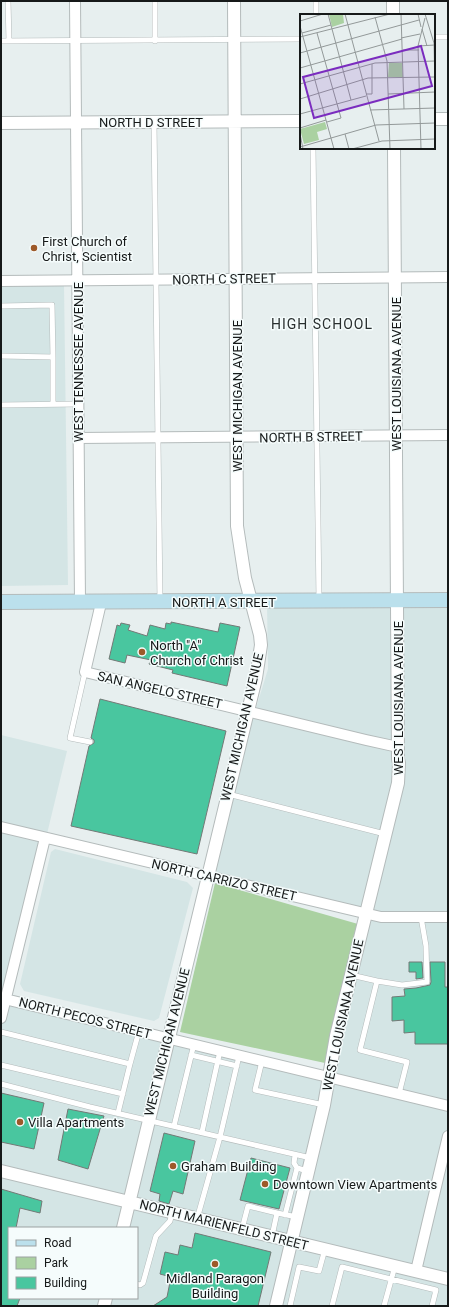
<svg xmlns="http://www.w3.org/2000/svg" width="449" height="1307" viewBox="0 0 449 1307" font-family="Roboto,sans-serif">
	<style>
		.built { fill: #d4e5e5; fill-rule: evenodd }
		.green { fill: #aad1a1 }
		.building { fill: #49c69f; stroke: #737976 }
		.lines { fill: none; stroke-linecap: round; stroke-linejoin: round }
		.service-casing { stroke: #b4bbbb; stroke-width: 6 }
		.minor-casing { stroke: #b4bbbb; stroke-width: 12 }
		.tertiary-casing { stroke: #b4bbbb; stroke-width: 14 }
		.secondary-casing { stroke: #b4bbbb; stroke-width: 16 }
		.service { stroke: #fff; stroke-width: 5 }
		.minor { stroke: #fff; stroke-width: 10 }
		.tertiary { stroke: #fff; stroke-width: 12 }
		.secondary { stroke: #bbe0ec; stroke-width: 14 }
		.poi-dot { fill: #9d5929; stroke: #f5fcfc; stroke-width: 1.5 }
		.labels { text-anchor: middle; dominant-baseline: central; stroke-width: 3; stroke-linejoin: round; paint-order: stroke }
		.street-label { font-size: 13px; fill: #161919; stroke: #f5fcfc }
		.poi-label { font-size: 13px; fill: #161919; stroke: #f5fcfc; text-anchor: start }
		.neighbourhood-label { font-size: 14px; letter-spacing: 1px; fill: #292f2f; stroke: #f5fcfc }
		.inset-road { fill: none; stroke: #939999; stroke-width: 1 }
		.view { fill: #7b2cbf; fill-opacity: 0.15; stroke: #7b2cbf; stroke-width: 2 }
		.inset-edge { fill: none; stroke: #161919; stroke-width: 2 }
	</style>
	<rect width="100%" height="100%" fill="#e7efef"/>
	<path class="built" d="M1,284H64L68,585L1,586Z
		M448,596V1306H1V735L67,751L7,1000L332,1078L372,916L209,877L229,796L268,669L267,602ZM9,1228H137V1298H9Z
		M55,849L187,882L193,888L159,1018L154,1021L24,991L20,984L51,852Z"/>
	<path class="green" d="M215,883L358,924L325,1063L180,1032Z"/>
	<path class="building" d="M171,622L218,632L220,623L240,627L227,686L172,673L173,670L149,664L151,660L127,655L125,663L109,659L117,625L120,626L121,623L130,625L128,630L147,636L150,625L165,629L166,623L171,624Z
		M100,699L226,731L197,854L71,826L89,746L94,743V740L91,738Z
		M409,962H422L423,978L416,979V972H409Z
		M430,962H445V987H448V1044H415V1032L404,1033V1020L392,1021V997L405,996L404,989L416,988L430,985L431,982Z
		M1,1093L44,1103L34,1149L1,1142Z
		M68,1109L104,1116L88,1169L58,1160Z
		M164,1133L195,1141L183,1194L173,1191L169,1204L159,1201L160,1194L150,1191Z
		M251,1158L290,1168L279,1209L240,1200Z
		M1,1189L42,1201L40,1213L20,1208L16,1228H9V1298H20L17,1306H1Z
		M195,1233L271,1252L258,1306H153L167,1297L171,1277L160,1274L165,1252L178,1255L180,1245L192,1248Z"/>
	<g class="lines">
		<g class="service-casing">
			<path id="service" d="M8,1L9,41
				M155,1V41
				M316,1V15
				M434,37H448
				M1,41L301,39
				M154,123L160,601
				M313,148L319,599
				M1,306L52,305L53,357L1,356
				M53,357V404
				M1,405L78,404
				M85,672L70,738L90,742
				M228,794L385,834
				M351,975L377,981L360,1050L407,1062L399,1094
				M377,981L402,985L427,982L426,946L421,917
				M1,1032L130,1064L118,1113
				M191,1055L237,1066
				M262,1061L255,1090L324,1105
				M130,1064L139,1031
				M1,1065L123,1094
				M1,1084L90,1107L311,1158
				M174,1126L194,1044
				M202,1132L220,1051
				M295,1155L294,1163L297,1168L308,1171
				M285,1215L297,1168
				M197,1219L220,1137L239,1056
				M242,1229L248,1206L277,1213
				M272,1236L277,1213L297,1217
				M137,1284L140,1285L143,1283L156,1236L170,1221L172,1213
				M290,1306L299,1267L319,1271L325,1249
				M332,1306L342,1267L436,1290L432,1306
				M384,1306L395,1266"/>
		</g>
		<g class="minor-casing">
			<path id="minor" d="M75,1L80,602
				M1,281L448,277
				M78,438L448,435
				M101,603L85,672L366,740L398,747
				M1,827L381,917H448
				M1,998L448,1106
				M1,1018L45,838
				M416,1271L448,1136"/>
		</g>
		<g class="tertiary-casing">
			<path id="tertiary" d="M393,1V15
				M434,119H448
				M1,123L301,121
				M1,1171L448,1279
				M123,1228L256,678L261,645L260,635L245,578L237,526L234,1
				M104,1306L106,1298
				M276,1306L324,1105L336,1036L398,783L399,763L398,759L394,148"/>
		</g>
		<g class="secondary-casing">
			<path id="secondary" d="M1,602L448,600"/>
		</g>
		<use href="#service" class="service"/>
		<use href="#minor" class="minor"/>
		<use href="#tertiary" class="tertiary"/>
		<use href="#secondary" class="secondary"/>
	</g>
	<g class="poi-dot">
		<circle cx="34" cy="248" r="4"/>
		<circle cx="142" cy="652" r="4"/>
		<circle cx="20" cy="1122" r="4"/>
		<circle cx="173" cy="1166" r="4"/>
		<circle cx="265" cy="1184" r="4"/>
		<circle cx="215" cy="1264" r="4"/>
	</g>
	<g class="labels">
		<g class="street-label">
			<text x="151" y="122">NORTH D STREET</text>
			<text transform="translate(224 279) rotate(-1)">NORTH C STREET</text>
			<text transform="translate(78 362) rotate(-90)">WEST TENNESSEE AVENUE</text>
			<text transform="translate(396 374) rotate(-90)">WEST LOUISIANA AVENUE</text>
			<text transform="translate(237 396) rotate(-90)">WEST MICHIGAN AVENUE</text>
			<text transform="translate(311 437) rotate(-1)">NORTH B STREET</text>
			<text x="224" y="602">NORTH A STREET</text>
			<text transform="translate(160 690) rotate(13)">SAN ANGELO STREET</text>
			<text transform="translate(398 698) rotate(-90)">WEST LOUISIANA AVENUE</text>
			<text transform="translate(242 727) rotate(-77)">WEST MICHIGAN AVENUE</text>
			<text transform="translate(224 880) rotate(13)">NORTH CARRIZO STREET</text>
			<text transform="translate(343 1015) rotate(-78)">WEST LOUISIANA AVENUE</text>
			<text transform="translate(85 1018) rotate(14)">NORTH PECOS STREET</text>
			<text transform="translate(167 1042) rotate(-76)">WEST MICHIGAN AVENUE</text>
			<text transform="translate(224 1225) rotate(14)">NORTH MARIENFELD STREET</text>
		</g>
		<g class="poi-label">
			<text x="42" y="241">First Church of<tspan x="42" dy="15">Christ, Scientist</tspan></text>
			<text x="150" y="645">North "A"<tspan x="150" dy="15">Church of Christ</tspan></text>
			<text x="28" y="1122">Villa Apartments</text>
			<text x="181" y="1166">Graham Building</text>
			<text x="273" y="1184">Downtown View Apartments</text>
			<text x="215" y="1278" text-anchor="middle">Midland Paragon<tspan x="215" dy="15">Building</tspan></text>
		</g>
		<g class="neighbourhood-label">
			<text x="322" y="324">HIGH SCHOOL</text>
		</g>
	</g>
	<g transform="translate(300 14)">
		<rect width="135" height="135" fill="#e7efef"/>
		<path d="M29,0H43L44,9L32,13ZM89,49H102L103,63H88ZM25,108L27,115L17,118L19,126L4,130L0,115Z" fill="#aad1a1"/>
		<path class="inset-road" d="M28,0L51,86M45,0L79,127M101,0L104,95M118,0L121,13M125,0L134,29L135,74M75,3L87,47L90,135M0,7L23,0M0,12L34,135M122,15L127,32M2,19L31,11M17,19L41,104L27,108M0,23L90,0M101,24L120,20M118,32L135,31M103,36H119M0,39L119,6M0,54L102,25M0,70L75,49L135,47M66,80H72V50M88,80L135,78M0,85L68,64L134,63M70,96L135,94M0,100L66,82M0,114L26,106M0,120L3,135M45,120L49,135M0,133L76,111L135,109M52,135L82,127L135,125M121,135L118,32L125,4"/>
		<path class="view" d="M121,32L132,72L14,104L3,63Z"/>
		<rect width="135" height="135" class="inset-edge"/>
	</g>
	<rect width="449" height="1307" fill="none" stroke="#161919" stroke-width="4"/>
	<rect x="8" y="1227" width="130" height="72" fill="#f5fcfc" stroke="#9ca1a1"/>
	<rect x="16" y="1240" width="20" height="6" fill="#bbe0ec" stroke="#9ca1a1"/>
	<text x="44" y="1247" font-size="12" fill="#161919">Road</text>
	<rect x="16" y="1257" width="20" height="12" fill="#aad1a1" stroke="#9ca1a1"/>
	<text x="44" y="1267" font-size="12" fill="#161919">Park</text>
	<rect x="16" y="1277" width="20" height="12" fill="#49c69f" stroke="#9ca1a1"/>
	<text x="44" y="1287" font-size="12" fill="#161919">Building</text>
</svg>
